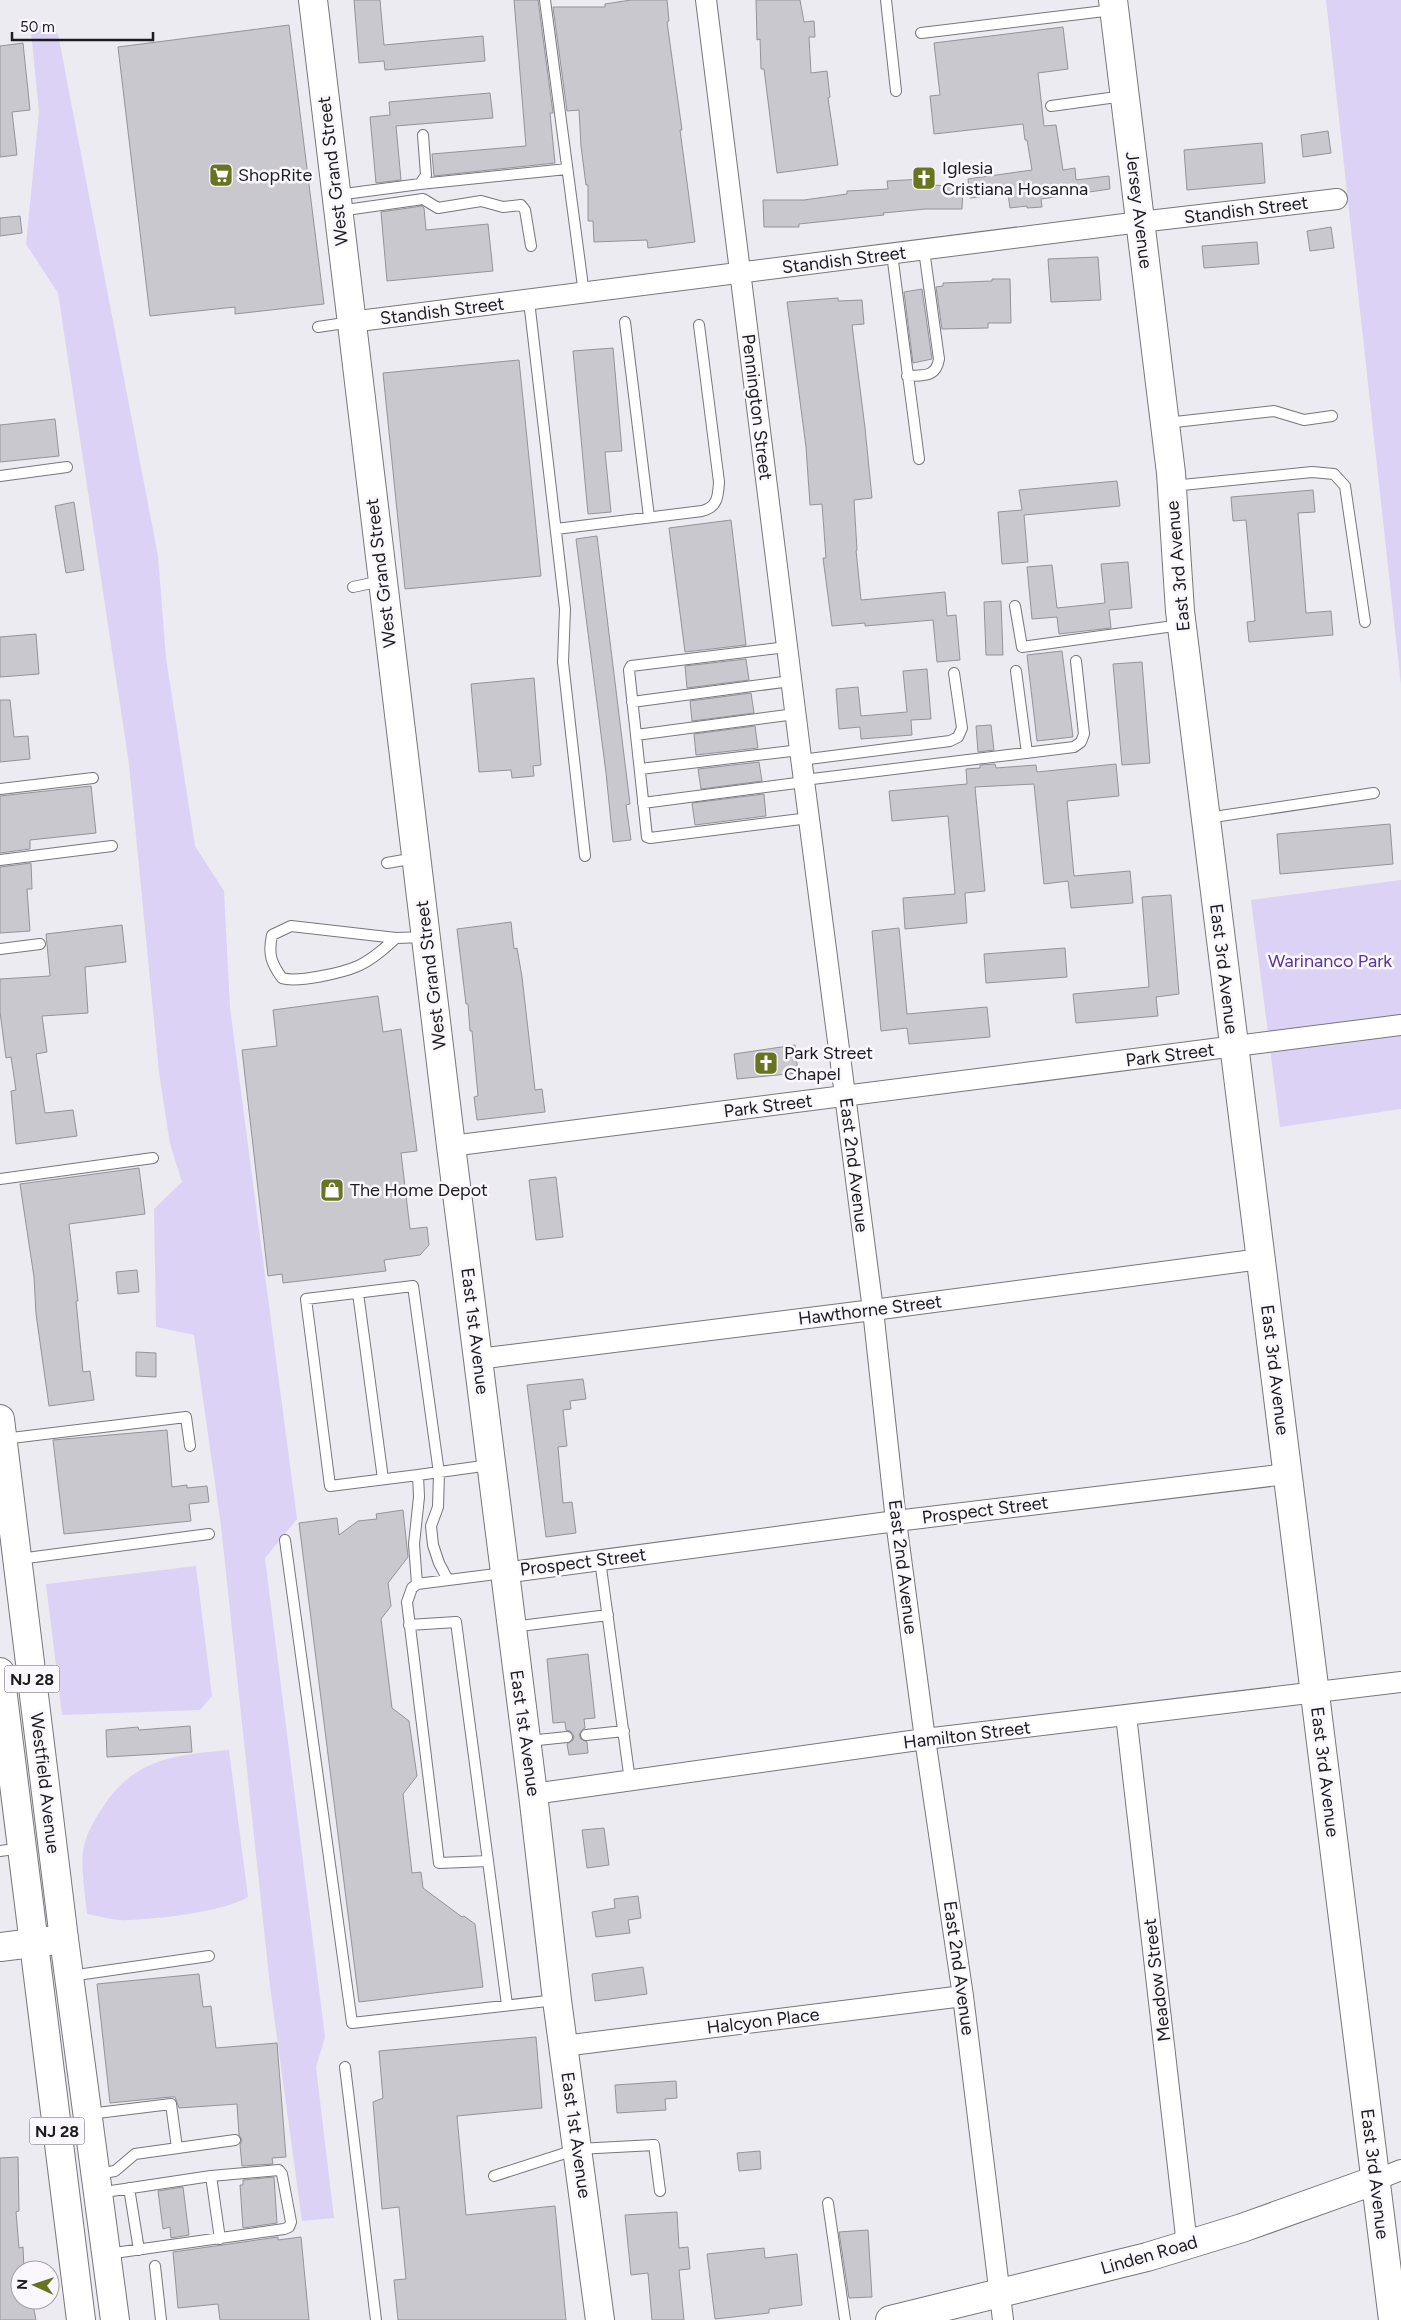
<svg xmlns="http://www.w3.org/2000/svg" width="1401" height="2320" viewBox="0 0 1401 2320" font-family="Figtree,sans-serif">
	<style>
		.green { fill: #dbd2f5 }
		.building { fill: #c9c8ce; stroke: #949398 }
		.lines { fill: none; stroke-linecap: round; stroke-linejoin: round }
		.lane-casing { stroke: #77767b; stroke-width: 12 }
		.street-casing { stroke: #77767b; stroke-width: 22 }
		.secondary-casing { stroke: #77767b; stroke-width: 30 }
		.primary-casing { stroke: #77767b; stroke-width: 30 }
		.lane { stroke: #fff; stroke-width: 10 }
		.street { stroke: #fff; stroke-width: 20 }
		.secondary { stroke: #fff; stroke-width: 28 }
		.primary { stroke: #fff; stroke-width: 28 }
		.labels { text-anchor: middle; dominant-baseline: central; stroke-width: 5; stroke-linejoin: round; paint-order: stroke }
		.shield { fill: #faf8fe; stroke: #5f5e61; stroke-width: 1 }
		.shield-label { font-size: 16px; font-weight: bold; fill: #1c1c1e }
		.poi-label { font-size: 18px; fill: #1c1c1e; stroke: #faf8fe; text-anchor: start }
		.street-label { font-size: 18px; fill: #1c1c1e; stroke: #faf8fe }
		.park-label { font-size: 18px; fill: #593395; stroke: #faf8fe }
	</style>
	<rect width="100%" height="100%" fill="#ecebf1"/>
	<path class="green" d="M1326,0H1401V685Z
		M30,21L58,34L158,556L166,658L195,846L224,891L230,1008L297,1519L265,1558L325,2037L316,2067L334,2218L302,2221L270,1986L221,1526L194,1335L156,1327L154,1209L182,1182L170,1144L159,1072L129,764L58,293L26,244L39,112Z
		M1401,880V1109L1280,1127L1251,900Z
		M196,1566L212,1696L200,1710L62,1715L46,1584Z
		M229,1750L248,1897C223,1912 159,1919 128,1920C115,1921 100,1916 87,1914C85,1894 80,1864 84,1845C88,1831 95,1819 103,1807C135,1758 175,1755 229,1750Z"/>
	<path class="building" d="M354,0H380L384,45L483,36L485,61L385,70L384,61L359,63Z
		M514,0H538L553,113H550L555,163L434,176L432,154L526,146Z
		M631,0H667L669,21L667,22L682,130H680L695,242L648,248L647,240L594,242L593,221H588V185H586L581,146L579,110L567,111L553,7H605V4Z
		M756,0H800L804,22L814,21L815,37H809L811,73L827,71L830,97L828,98L838,165L777,173L764,69H761L760,39L757,40Z
		M289,25L324,304L235,314V307L150,316L118,47Z
		M1063,27L1068,69L1038,73L1044,126L1056,125L1063,170L1075,168L1076,180L1109,176L1110,189L1041,199L1042,207L1027,208V206L1010,208L1008,194L970,198L968,179L1032,170L1027,140H1025L1023,124L934,134L930,96L940,95L934,43Z
		M23,43L30,110L12,112L17,155L0,157V46Z
		M490,93L493,118L396,126L401,180L376,183L370,117L390,115L389,102Z
		M1328,131L1331,153L1303,157L1301,135Z
		M1262,143L1265,183L1187,190L1184,150Z
		M924,179V185L963,186L962,209H925L883,213L884,215L799,224V227H764L763,200H804L847,194V191L888,189L887,181Z
		M422,206L424,208L426,230L488,224L493,271L387,281L381,212Z
		M20,216L22,233L0,236V218Z
		M1331,227L1334,248L1310,251L1307,231Z
		M1257,242L1259,264L1204,268L1202,246Z
		M1098,257L1101,300L1051,302L1048,259Z
		M992,279H1010L1011,323H988V328L942,329L936,287L943,286V283L992,281Z
		M922,289L932,359L913,363L904,292Z
		M838,298V301L862,300L864,324L852,325L865,428L872,498L854,500L857,550H856L861,600L945,592L947,616L956,615L960,660L937,662L933,620L865,626V623L832,626L823,558H826L822,504L810,505L806,447L787,302Z
		M613,348L622,451L605,452L611,512L588,514L573,351Z
		M519,360L541,576L405,589L383,373Z
		M55,419L59,456L0,462V425Z
		M1117,481L1120,506L1024,515L1028,562L1002,564L998,512L1022,510L1019,490Z
		M1313,490L1315,512L1298,513L1306,613L1331,611L1333,635L1249,642L1247,622L1255,621L1246,520L1233,521L1231,497Z
		M74,502L84,570L66,573L55,506Z
		M731,520L746,645L685,652L669,528Z
		M597,536L630,804L626,805L631,840L613,842L606,773L576,539Z
		M1128,562L1132,608L1109,610L1111,628L1059,634L1057,617L1032,619L1027,567L1052,565L1057,608L1105,603L1101,564Z
		M1001,601L1003,655H986L984,602Z
		M36,634L39,674L0,677V637Z
		M1062,651L1073,737L1037,741L1027,655Z
		M746,659L749,680L687,688L685,666Z
		M1142,662L1150,763L1122,765L1113,664Z
		M927,669L931,719L911,720L912,735L861,739L860,727L839,729L836,689L858,687L861,716L907,712L903,671Z
		M534,678L541,765L533,766L534,776L512,778L511,770L479,772L471,684Z
		M751,693L754,713L692,721L690,701Z
		M0,700H10L14,737L28,736L30,759L0,762Z
		M991,725L994,750L978,752L976,726Z
		M755,726L758,748L696,755L694,734Z
		M759,762L762,781L701,789L698,769Z
		M995,764L996,768L1036,765L1037,772L1116,764L1119,796L1067,801L1074,876L1130,871L1133,903L1071,908L1068,881L1044,884L1034,784L975,787L985,891L965,893L967,923L905,929L903,898L955,894L948,816L892,821L889,791L967,784L966,769L980,768V765Z
		M91,786L96,833L30,840V849L0,853V796Z
		M764,794L766,816L695,825L692,803Z
		M1390,824L1393,864L1280,874L1277,834Z
		M31,863L32,889H27L30,931L0,933V867Z
		M1171,895L1179,994L1156,997L1158,1016L1076,1023L1073,994L1149,987L1142,897Z
		M511,922L514,949L517,948L522,977L535,1090L542,1089L545,1112L477,1120L474,1097L478,1096L472,1031H470L468,1004H466L457,929Z
		M122,925L126,962L85,967L88,1013L42,1016L47,1052L36,1054L45,1113L73,1110L77,1136L16,1144L11,1091L16,1090L11,1057L6,1058L0,1012V979L50,976L46,934Z
		M899,928L907,1014L987,1007L990,1037L909,1044L907,1028L881,1031L872,931Z
		M1065,948L1067,977L986,983L984,954Z
		M378,996L383,1032L401,1029L417,1151L401,1153L410,1229L427,1227L429,1245L420,1255L384,1260L386,1271L283,1283L282,1274L268,1276L242,1050L277,1046L273,1010Z
		M795,1045L798,1073L737,1079L734,1054Z
		M139,1168L145,1214L69,1224L78,1301H76L83,1372L90,1371L94,1400L49,1406L36,1314L34,1277L20,1184Z
		M556,1177L563,1237L536,1240L529,1180Z
		M137,1270L139,1292L118,1294L116,1272Z
		M136,1352L156,1353V1377L136,1376Z
		M583,1379L586,1399L570,1401L571,1409L563,1410L567,1446L558,1447L563,1503L572,1502L576,1533L546,1537L527,1385Z
		M167,1430L172,1487L187,1485V1488L207,1486L209,1502L189,1504L191,1521L64,1534L53,1440Z
		M403,1510L408,1557L388,1583L391,1606L381,1619L392,1708L409,1721L417,1776L403,1794L412,1873L421,1872L423,1888L462,1917L464,1916L475,1924L483,1987L359,2002L299,1523L337,1518L339,1535L358,1521L377,1519L376,1514Z
		M588,1654L595,1718L584,1719L585,1728L582,1730L579,1735L581,1739L587,1742L588,1753L569,1755L567,1744L573,1740L574,1736L570,1731L566,1730L565,1722L553,1723L547,1659Z
		M190,1726L192,1752L107,1757L106,1730L138,1727L139,1730Z
		M604,1828L609,1865L587,1868L582,1830Z
		M638,1896L641,1918L628,1920L630,1933L596,1937L592,1912L615,1908L614,1899Z
		M643,1967L647,1994L595,2001L592,1974Z
		M199,1974L203,2007L211,2006L216,2048L277,2043L286,2157L272,2158L273,2164L242,2166L240,2145L242,2140L239,2135L237,2104L179,2108L175,2097H171L110,2103L97,1984Z
		M536,2037L542,2108L457,2116L466,2215L555,2206L566,2320H398L394,2280L406,2279L399,2207L382,2209L373,2102L383,2098L379,2051Z
		M676,2081L677,2098L665,2099L666,2110L617,2113L615,2085Z
		M760,2151L761,2169L739,2171L737,2153Z
		M18,2157L19,2211L16,2212L19,2248L23,2247L24,2269L20,2270V2300H32L36,2320H0V2158Z
		M274,2177L277,2223L243,2228L240,2185H243V2180Z
		M183,2187L189,2235L171,2238L170,2227L163,2229L158,2191Z
		M677,2212L679,2248L688,2247L690,2269L679,2270L684,2320H652L648,2273L631,2275L625,2215Z
		M868,2230L872,2297L849,2298L839,2232Z
		M278,2237V2240L301,2237L309,2320H220L218,2304L178,2308L173,2252Z
		M764,2248L765,2258L797,2254L802,2305L769,2309V2313L715,2319L707,2254Z"/>
	<g class="lines">
		<g class="lane-casing">
			<path id="lane" d="M545,0L584,294
				M886,0L896,91
				M921,33L1113,10
				M1051,106L1124,96
				M420,184L567,169
				M337,195L420,184L426,175L423,135
				M339,211L423,199L438,208L481,201L503,207L521,205L525,210L531,246
				M892,254L919,459
				M529,301L565,609L563,662L585,856
				M625,322L649,517
				M318,327L351,322
				M907,376C923,375 936,378 939,359L924,250
				M1166,423L1274,411L1304,420L1332,416
				M0,476L67,467
				M1172,486L1312,472L1334,474L1345,486L1365,622
				M556,529L702,511C718,507 718,496 719,482L699,325
				M353,587L381,581
				M1015,606L1022,647L1181,625
				M787,647L631,666L629,670L647,837L650,838L809,818
				M1016,671L1027,753
				M632,702L791,681
				M636,735L795,714
				M801,760L950,741L958,737L962,728L954,673
				M640,769L800,750
				M804,780L1074,747L1081,742L1084,734L1076,661
				M0,789L93,778
				M643,803L804,782
				M1207,818L1374,793
				M0,860L112,846
				M387,863L415,858
				M396,938C385,948 372,960 358,966C342,973 297,983 282,978C271,963 268,954 272,935L291,926L396,938L425,937
				M0,949L40,944
				M0,1179L153,1158
				M358,1293L383,1479
				M3,1439L186,1417L190,1446
				M418,1475L490,1465
				M285,1540L352,2023L556,2000
				M19,1559L209,1534
				M600,1560L630,1781
				M504,1573L417,1584L412,1588L407,1602L439,1863L488,1861L507,2005
				M417,1584L414,1544L419,1497L418,1475L330,1486L306,1299L413,1286L439,1473L438,1507L431,1526L433,1545L439,1563L448,1580
				M409,1625L456,1622L488,1861
				M512,1627L608,1615
				M586,1735L624,1731
				M528,1741L567,1737
				M0,1851L21,1848
				M70,1976L209,1956
				M345,2067L376,2320
				M89,2114L171,2104L177,2148
				M97,2174L115,2171L135,2154L235,2140
				M494,2176L578,2149L654,2145L660,2191
				M129,2188L139,2250
				M98,2193L211,2176L220,2239
				M828,2203L845,2320
				M107,2254L284,2229L289,2227L291,2222L282,2174L279,2170L211,2176
				M155,2266L161,2320"/>
		</g>
		<g class="street-casing">
			<path id="street" d="M706,0L800,750L873,1310L896,1521L925,1739L963,1996L1003,2320
				M351,322L1140,222L1337,199
				M451,1146L1401,1025
				M478,1359L873,1310L1261,1259
				M504,1573L896,1521L1287,1474
				M1126,1715L1187,2245
				M533,1794L925,1739L1401,1682
				M563,2046L963,1996
				M1376,2180L1401,2170"/>
		</g>
		<g class="secondary-casing">
			<path id="secondary" d="M313,0L451,1146L533,1794L557,2000L600,2320
				M1113,0L1171,473L1180,611L1393,2320
				M0,1947L64,1939
				M890,2320L1147,2257L1242,2228L1376,2180"/>
		</g>
		<g class="primary-casing">
			<path id="primary" d="M0,1419L64,1939L115,2320
				M0,1672L81,2320"/>
		</g>
		<use href="#lane" class="lane"/>
		<use href="#street" class="street"/>
		<use href="#secondary" class="secondary"/>
		<use href="#primary" class="primary"/>
	</g>
	<defs>
		<g id="supermarket-square" transform="scale(1.25)"><rect x="-9" y="-9" width="18" height="18" rx="4" fill="#68741f" stroke="#faf8fe"/><path d="M-6-5.5h2.5l.6 2H6L4.5 2H-2.5L-4.4-4H-6ZM-1.5 3.2a1.3 1.3 0 1 0 .1 0ZM3 3.2a1.3 1.3 0 1 0 .1 0Z" fill="#fff"/></g>
		<g id="church-square" transform="scale(1.25)"><rect x="-9" y="-9" width="18" height="18" rx="4" fill="#68741f" stroke="#faf8fe"/><path d="M-1.2-6h2.4v3.5h3.3v2.4h-3.3V6h-2.4V-.1h-3.3v-2.4h3.3Z" fill="#fff"/></g>
		<g id="shop-square" transform="scale(1.25)"><rect x="-9" y="-9" width="18" height="18" rx="4" fill="#68741f" stroke="#faf8fe"/><path d="M-5-2.5h2.3a2.7 3.5 0 0 1 5.4 0H5L5.5 6h-11ZM-1.5-2.5h3a1.5 2.3 0 0 0-3 0Z" fill="#fff"/></g>
	</defs>
	<g fill-rule="evenodd">
		<use href="#supermarket-square" x="221" y="175"/>
		<use href="#church-square" x="924" y="178"/>
		<use href="#church-square" x="766" y="1063"/>
		<use href="#shop-square" x="332" y="1190"/>
	</g>
	<g class="labels">
		<g class="shield">
			<rect x="4.5" y="1665.5" width="55" height="27" rx="4"/>
			<rect x="29.5" y="2117.5" width="55" height="27" rx="4"/>
		</g>
		<g class="shield-label">
			<text x="32" y="1679">NJ 28</text>
			<text x="57" y="2131">NJ 28</text>
		</g>
		<g class="poi-label">
			<text x="942" y="168">Iglesia<tspan x="942" dy="21">Cristiana Hosanna</tspan></text>
			<text x="238" y="175">ShopRite</text>
			<text x="784" y="1053">Park Street<tspan x="784" dy="21">Chapel</tspan></text>
			<text x="350" y="1190">The Home Depot</text>
		</g>
		<g class="street-label">
			<text transform="translate(333 171) rotate(-97)">West Grand Street</text>
			<text transform="translate(1139 210) rotate(83)">Jersey Avenue</text>
			<text transform="translate(1246 210) rotate(-7)">Standish Street</text>
			<text transform="translate(844 260) rotate(-7)">Standish Street</text>
			<text transform="translate(442 311) rotate(-7)">Standish Street</text>
			<text transform="translate(757 407) rotate(83)">Pennington Street</text>
			<text transform="translate(1178 566) rotate(-95)">East 3rd Avenue</text>
			<text transform="translate(381 573) rotate(-97)">West Grand Street</text>
			<text transform="translate(1224 969) rotate(83)">East 3rd Avenue</text>
			<text transform="translate(431 975) rotate(-97)">West Grand Street</text>
			<text transform="translate(1170 1055) rotate(-7)">Park Street</text>
			<text transform="translate(768 1106) rotate(-7)">Park Street</text>
			<text transform="translate(854 1165) rotate(83)">East 2nd Avenue</text>
			<text transform="translate(870 1310) rotate(-7)">Hawthorne Street</text>
			<text transform="translate(475 1331) rotate(83)">East 1st Avenue</text>
			<text transform="translate(1275 1370) rotate(83)">East 3rd Avenue</text>
			<text transform="translate(985 1510) rotate(-7)">Prospect Street</text>
			<text transform="translate(583 1562) rotate(-7)">Prospect Street</text>
			<text transform="translate(903 1567) rotate(83)">East 2nd Avenue</text>
			<text transform="translate(525 1733) rotate(82)">East 1st Avenue</text>
			<text transform="translate(967 1735) rotate(-7)">Hamilton Street</text>
			<text transform="translate(1325 1772) rotate(83)">East 3rd Avenue</text>
			<text transform="translate(45 1783) rotate(83)">Westfield Avenue</text>
			<text transform="translate(959 1968) rotate(82)">East 2nd Avenue</text>
			<text transform="translate(1157 1980) rotate(-97)">Meadow Street</text>
			<text transform="translate(763 2021) rotate(-7)">Halcyon Place</text>
			<text transform="translate(576 2135) rotate(82)">East 1st Avenue</text>
			<text transform="translate(1375 2174) rotate(83)">East 3rd Avenue</text>
			<text transform="translate(1149 2255) rotate(-16)">Linden Road</text>
		</g>
		<g class="park-label">
			<text x="1330" y="961">Warinanco Park</text>
		</g>
	</g>
	<g transform="translate(35 2285) rotate(273)"><circle r="24" fill="#faf8fe" stroke="#a1a0a4"/>
	<path d="M0-4L9 19L0 12L-9 19Z" fill="#68741f"/>
	<text y="-8" font-size="14" font-weight="bold" text-anchor="middle" fill="#1c1c1e">N</text>
	</g>
	<path d="M12 32v8h141v-8" fill="none" stroke="#1c1c1e" stroke-width="2.5"/>
	<text x="20" y="32" font-size="15" fill="#1c1c1e" stroke="#faf8fe" stroke-width="4" paint-order="stroke">50 m</text>
</svg>
